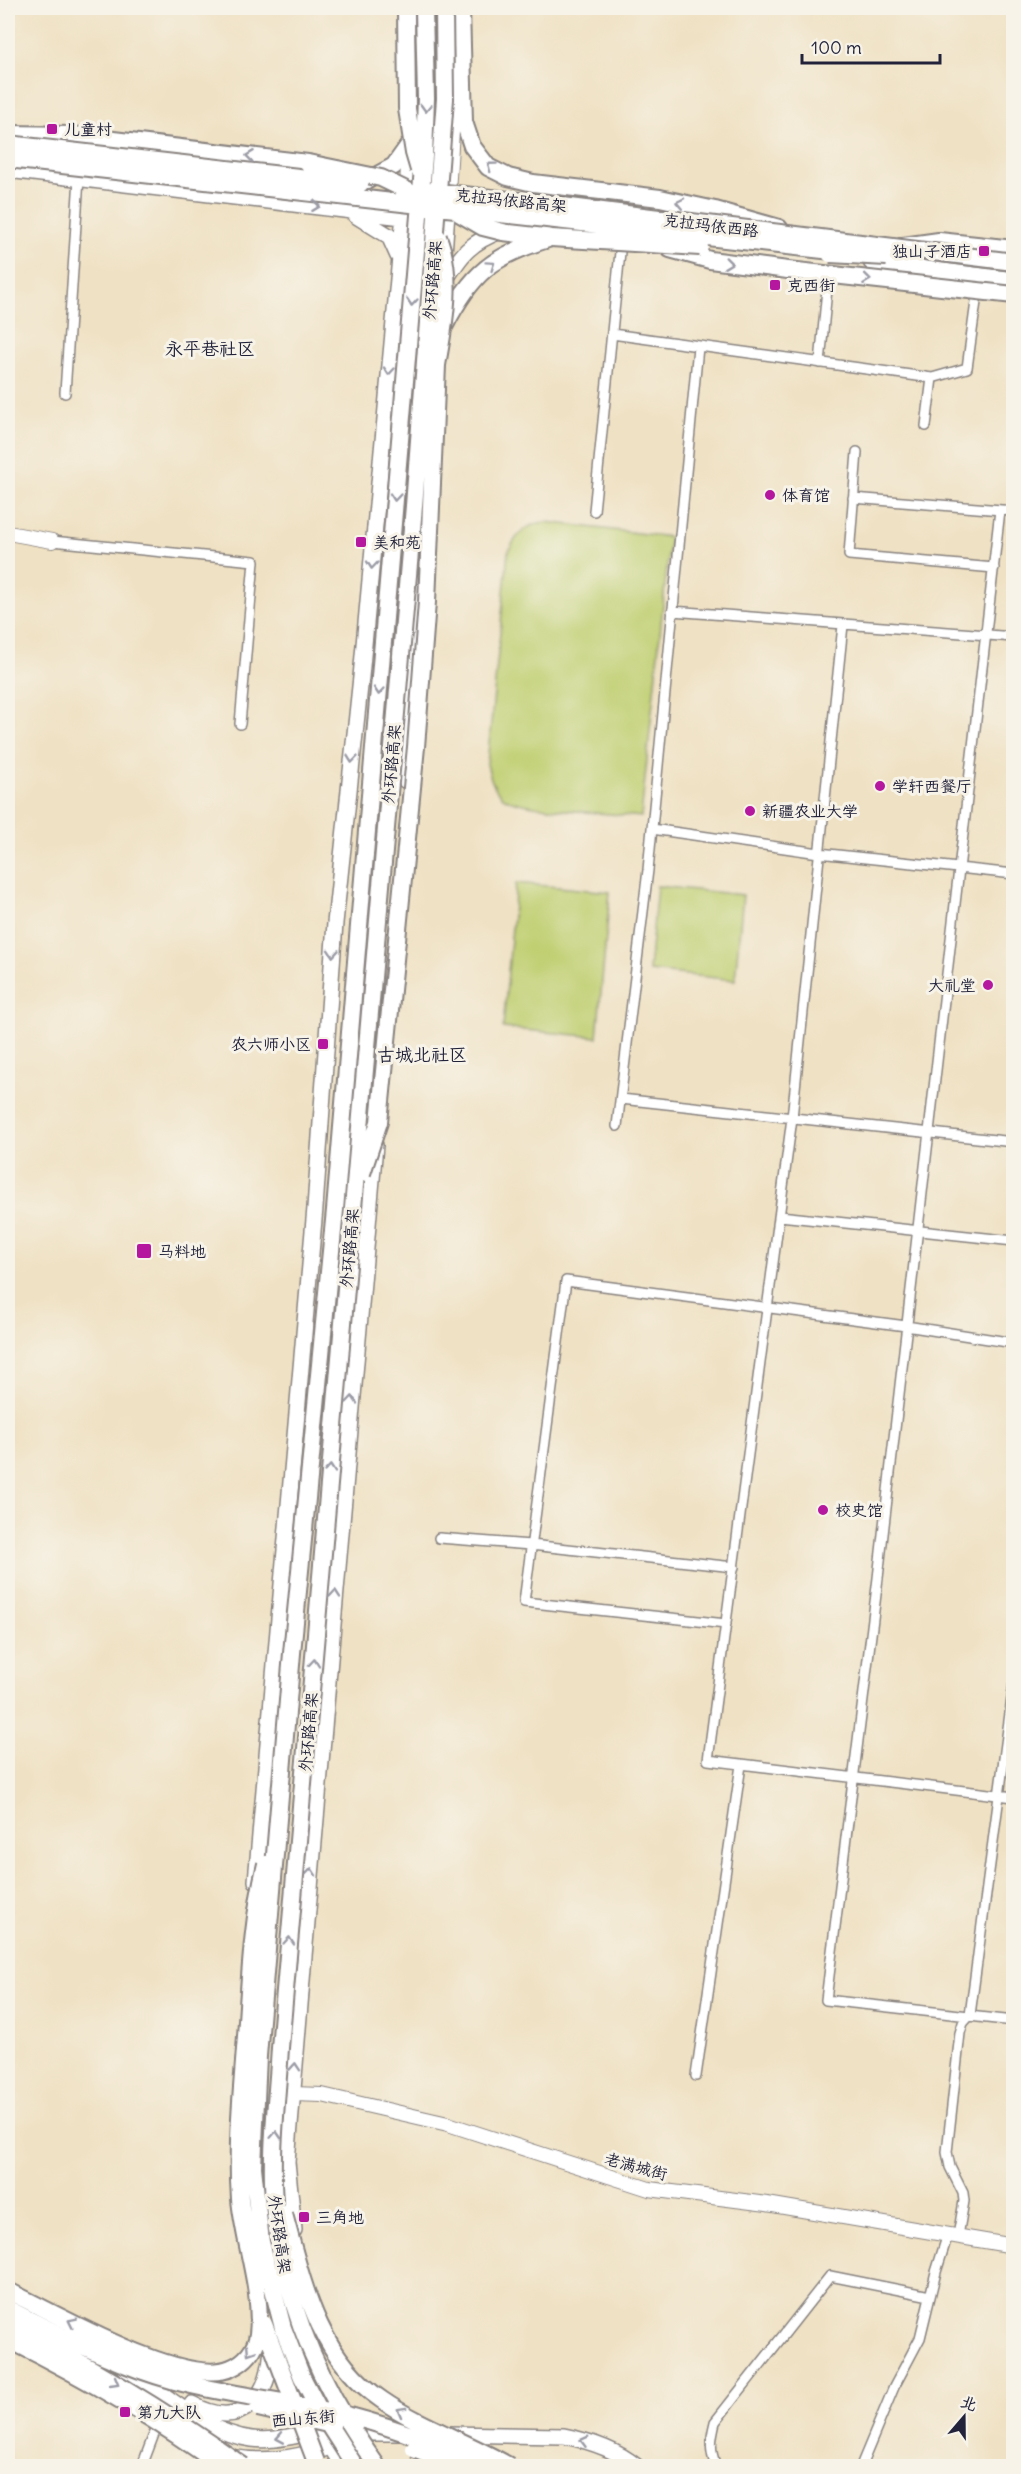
<svg xmlns="http://www.w3.org/2000/svg" width="1021" height="2474" viewBox="0 0 1021 2474" font-family="Delius,'LXGW WenKai TC',sans-serif">
	<style>
		.green { fill: #c0cf71; stroke: #717856; stroke-width: 1.5 }
		.lines { fill: none; stroke-linecap: round; stroke-linejoin: round }
		.street-casing { stroke: #88827f; stroke-width: 12 }
		.secondary-casing { stroke: #88827f; stroke-width: 16 }
		.primary-casing { stroke: #88827f; stroke-width: 18 }
		.highway-casing { stroke: #88827f; stroke-width: 20 }
		.street { stroke: #fff; stroke-width: 9 }
		.secondary { stroke: #fff; stroke-width: 14 }
		.primary { stroke: #fff; stroke-width: 15 }
		.highway { stroke: #fff; stroke-width: 16 }
		.highway-bridge-casing { stroke: #88827f; stroke-width: 20; stroke-linecap: butt }
		.highway-bridge { stroke: #fff; stroke-width: 16 }
		.oneway { stroke: #9c9ca7 }
		.poi-dot { fill: #b5179e; stroke: #f7f3e8; stroke-width: 2 }
		.labels { text-anchor: middle; dominant-baseline: central; stroke-width: 6; stroke-linejoin: round; paint-order: stroke }
		.poi-label { font-size: 16px; fill: #22223b; stroke: #f7f3e8; text-anchor: start }
		.street-label { font-size: 16px; fill: #22223b; stroke: #f7f3e8 }
		.neighbourhood-label { font-size: 18px; fill: #22223b; stroke: #f7f3e8 }
	</style>
	<rect width="100%" height="100%" fill="#f7f3e8"/>
	<filter id="ink" filterUnits="userSpaceOnUse"><feTurbulence type="fractalNoise" baseFrequency=".0167" numOctaves="2"/><feDisplacementMap in="SourceGraphic" scale="12" xChannelSelector="R" yChannelSelector="G"/><feConvolveMatrix kernelMatrix="1 2 1 2 8 2 1 2 1" color-interpolation-filters="sRGB"/></filter>
	<filter id="wash" filterUnits="userSpaceOnUse"><feTurbulence type="fractalNoise" baseFrequency=".008" numOctaves="4" result="noise"/><feDisplacementMap in="SourceGraphic" scale="24" xChannelSelector="R" yChannelSelector="G"/><feGaussianBlur stdDeviation="1.35" result="paint"/><feColorMatrix in="noise" values="0 0 0 0 0 0 0 0 0 0 0 0 0 0 0 0 0 1.4 0 .05"/><feComposite in="paint" operator="in"/></filter>
	<g filter="url(#wash)">
		<rect width="100%" height="100%" fill="#efe1c3"/>
		<path class="green" d="M546,522L670,537L641,817C616,814 518,809 503,797C493,789 490,776 487,764L508,552C517,534 525,524 546,522Z
			M516,883L610,892L597,1037L503,1028Z
			M657,886L743,895L735,980L649,971Z"/>
	</g>
	<g filter="url(#ink)">
		<g class="lines">
			<g class="street-casing">
				<path id="street" d="M612,334L932,378
					M820,363L827,289
					M65,393L79,178
					M926,426L932,378L967,368L978,287
					M857,452L849,555L994,568
					M853,498L1014,511
					M1000,510L878,1578L826,2000L1014,2021
					M594,511L620,252
					M52,541L254,561L240,724
					M672,611L1014,637
					M843,625L792,1118L708,1760L1014,1797
					M652,829L819,853L1014,874
					M621,1099L1014,1142
					M617,1126L648,870L698,347
					M780,1216L1014,1241
					M439,1538L531,1545L734,1567
					M726,1624L524,1602L566,1281L906,1326L1014,1343
					M696,2076L741,1765
					M958,2236L964,2201L963,2193L950,2167L947,2152L960,2033L963,2023L970,2015L1014,1683
					M142,2466L159,2421
					M716,2466C709,2450 711,2438 715,2422L830,2276L930,2296
					M861,2466L894,2387L920,2338L936,2272L948,2234"/>
			</g>
			<g class="secondary-casing">
				<path id="secondary" d="M407,187L409,144
					M448,192L456,71
					M8,533L52,541
					M293,2094L322,2095L448,2124L649,2189L767,2204L1014,2246"/>
			</g>
			<g class="primary-casing">
				<path id="primary" d="M8,170L411,218
					M355,215L389,236L398,256
					M513,226L584,231
					M444,254L448,198
					M871,262L1014,280
					M443,284C461,254 470,242 503,230
					M406,781V747L422,539
					M256,1881L315,1208L335,923L361,677L406,193
					M294,2230L287,2162L304,1956L375,1145
					M124,2368C165,2392 203,2433 252,2439C273,2442 295,2435 316,2432
					M192,2404C244,2433 270,2395 272,2346
					M310,2415L343,2466
					M346,2433H400
					M448,2434L564,2436C590,2441 615,2449 636,2466
					M230,2457C263,2463 291,2459 324,2449"/>
			</g>
			<g class="highway-casing">
				<path id="highway" d="M406,8L407,109
					M461,8L464,122L472,146L488,167L508,177L533,183L660,198L715,210L779,228
					M8,134L71,135L308,163
					M368,180L394,166L409,145
					M503,232L544,237
					M903,246L939,241L1014,249
					M670,249L710,260L788,270
					M444,327C472,272 492,256 551,238"/>
			</g>
			<use href="#street" class="street"/>
			<use href="#secondary" class="secondary"/>
			<use href="#primary" class="primary"/>
			<use href="#highway" class="highway"/>
			<g class="highway-bridge-casing">
				<path id="highway-bridge" d="M407,109L414,153L419,170
					M8,144L360,184
					M8,159L841,252
					M308,163L381,178L408,191L424,209
					M428,191L538,203L1014,262
					M459,213L483,227L503,232
					M551,238L700,247
					M830,254L887,257
					M788,270L1014,295
					M362,1173L379,1122L416,747L427,602L437,365C444,325 454,277 438,237
					M284,2214C303,2284 318,2357 382,2400C421,2427 468,2442 509,2466
					M8,2291C54,2312 184,2389 231,2368C245,2362 256,2350 258,2334C263,2291 244,2243 240,2199C236,2145 242,2090 246,2036C250,1978 252,1920 266,1864
					M8,2309C62,2336 115,2365 175,2381C232,2396 292,2401 350,2416C395,2428 440,2444 482,2466
					M264,2324L316,2462
					M8,2325C91,2365 168,2413 243,2466
					M8,2339C82,2376 155,2417 221,2466
					M258,2408L332,2425
					M414,2449L457,2466
					M355,2466L321,2413L302,2377L283,2328L261,2242L253,2167L258,2056L292,1653L335,1210L424,156L426,98L424,8
					M377,2466C323,2391 284,2305 275,2212C269,2159 277,2100 280,2048L414,506L445,99L444,8"/>
			</g>
			<use href="#highway-bridge" class="highway-bridge"/>
		</g>
		<defs><path id="oneway-chevron" d="M-2-3.5L2.5 0L-2 3.5" fill="none" stroke-width="1.6" stroke-linecap="round" stroke-linejoin="round" transform="scale(1.5)"/></defs>
		<g class="oneway">
			<use href="#oneway-chevron" transform="translate(426 108) rotate(92)"/>
			<use href="#oneway-chevron" transform="translate(250 156) rotate(-173)"/>
			<use href="#oneway-chevron" transform="translate(491 166) rotate(-143)"/>
			<use href="#oneway-chevron" transform="translate(680 203) rotate(-168)"/>
			<use href="#oneway-chevron" transform="translate(316 206) rotate(7)"/>
			<use href="#oneway-chevron" transform="translate(728 263) rotate(7)"/>
			<use href="#oneway-chevron" transform="translate(491 265) rotate(-35)"/>
			<use href="#oneway-chevron" transform="translate(867 279) rotate(7)"/>
			<use href="#oneway-chevron" transform="translate(412 302) rotate(95)"/>
			<use href="#oneway-chevron" transform="translate(389 371) rotate(95)"/>
			<use href="#oneway-chevron" transform="translate(395 497) rotate(95)"/>
			<use href="#oneway-chevron" transform="translate(372 565) rotate(95)"/>
			<use href="#oneway-chevron" transform="translate(379 691) rotate(95)"/>
			<use href="#oneway-chevron" transform="translate(352 759) rotate(96)"/>
			<use href="#oneway-chevron" transform="translate(333 953) rotate(94)"/>
			<use href="#oneway-chevron" transform="translate(352 1400) rotate(-85)"/>
			<use href="#oneway-chevron" transform="translate(330 1469) rotate(-85)"/>
			<use href="#oneway-chevron" transform="translate(335 1594) rotate(-85)"/>
			<use href="#oneway-chevron" transform="translate(314 1663) rotate(-85)"/>
			<use href="#oneway-chevron" transform="translate(311 1872) rotate(-85)"/>
			<use href="#oneway-chevron" transform="translate(289 1941) rotate(-85)"/>
			<use href="#oneway-chevron" transform="translate(295 2067) rotate(-86)"/>
			<use href="#oneway-chevron" transform="translate(276 2135) rotate(-87)"/>
			<use href="#oneway-chevron" transform="translate(72 2322) rotate(-154)"/>
			<use href="#oneway-chevron" transform="translate(250 2351) rotate(123)"/>
			<use href="#oneway-chevron" transform="translate(115 2382) rotate(30)"/>
			<use href="#oneway-chevron" transform="translate(401 2411) rotate(-151)"/>
			<use href="#oneway-chevron" transform="translate(280 2438) rotate(170)"/>
			<use href="#oneway-chevron" transform="translate(584 2441) rotate(-165)"/>
		</g>
	</g>
	<g class="poi-dot">
		<rect x="46" y="123" width="12" height="12" rx="3"/>
		<rect x="978" y="245" width="12" height="12" rx="3"/>
		<rect x="769" y="279" width="12" height="12" rx="3"/>
		<circle cx="770" cy="495" r="6"/>
		<rect x="355" y="536" width="12" height="12" rx="3"/>
		<circle cx="880" cy="786" r="6"/>
		<circle cx="750" cy="811" r="6"/>
		<circle cx="988" cy="985" r="6"/>
		<rect x="317" y="1038" width="12" height="12" rx="3"/>
		<rect x="136" y="1243" width="16" height="16" rx="3"/>
		<circle cx="823" cy="1510" r="6"/>
		<rect x="298" y="2211" width="12" height="12" rx="3"/>
		<rect x="119" y="2406" width="12" height="12" rx="3"/>
	</g>
	<g class="labels">
		<g class="poi-label">
			<text x="64" y="129">儿童村</text>
			<text x="972" y="251" text-anchor="end">独山子酒店</text>
			<text x="787" y="285">克西街</text>
			<text x="782" y="495">体育馆</text>
			<text x="373" y="542">美和苑</text>
			<text x="892" y="786">学轩西餐厅</text>
			<text x="762" y="811">新疆农业大学</text>
			<text x="976" y="985" text-anchor="end">大礼堂</text>
			<text x="311" y="1044" text-anchor="end">农六师小区</text>
			<text x="158" y="1251">马料地</text>
			<text x="835" y="1510">校史馆</text>
			<text x="316" y="2217">三角地</text>
			<text x="137" y="2412">第九大队</text>
		</g>
		<g class="street-label">
			<text transform="translate(511 200) rotate(6)">克拉玛依路高架</text>
			<text transform="translate(711 225) rotate(7)">克拉玛依西路</text>
			<text transform="translate(432 280) rotate(-85)">外环路高架</text>
			<text transform="translate(391 764) rotate(-85)">外环路高架</text>
			<text transform="translate(349 1248) rotate(-85)">外环路高架</text>
			<text transform="translate(308 1732) rotate(-85)">外环路高架</text>
			<text transform="translate(636 2166) rotate(15)">老满城街</text>
			<text transform="translate(280 2234) rotate(82)">外环路高架</text>
			<text transform="translate(303 2418) rotate(-5)">西山东街</text>
		</g>
		<g class="neighbourhood-label">
			<text x="210" y="348">永平巷社区</text>
			<text x="422" y="1054">古城北社区</text>
		</g>
	</g>
	<rect width="1021" height="2474" fill="none" stroke="#f7f3e8" stroke-width="30"/>
	<g transform="translate(964 2417) rotate(20)" stroke="#f7f3e8" stroke-width="4.5" paint-order="stroke">
	<path d="M0-4.5L10 22L0 15L-10 22Z" fill="#22223b"/>
	<text y="-9" font-size="16" font-weight="bold" text-anchor="middle" fill="#22223b">北</text>
	</g>
	<path d="M802 54v9h138v-9" fill="none" stroke="#22223b" stroke-width="3"/>
	<text x="811" y="54" font-size="18" fill="#22223b" stroke="#f7f3e8" stroke-width="4.5" paint-order="stroke">100 m</text>
</svg>
